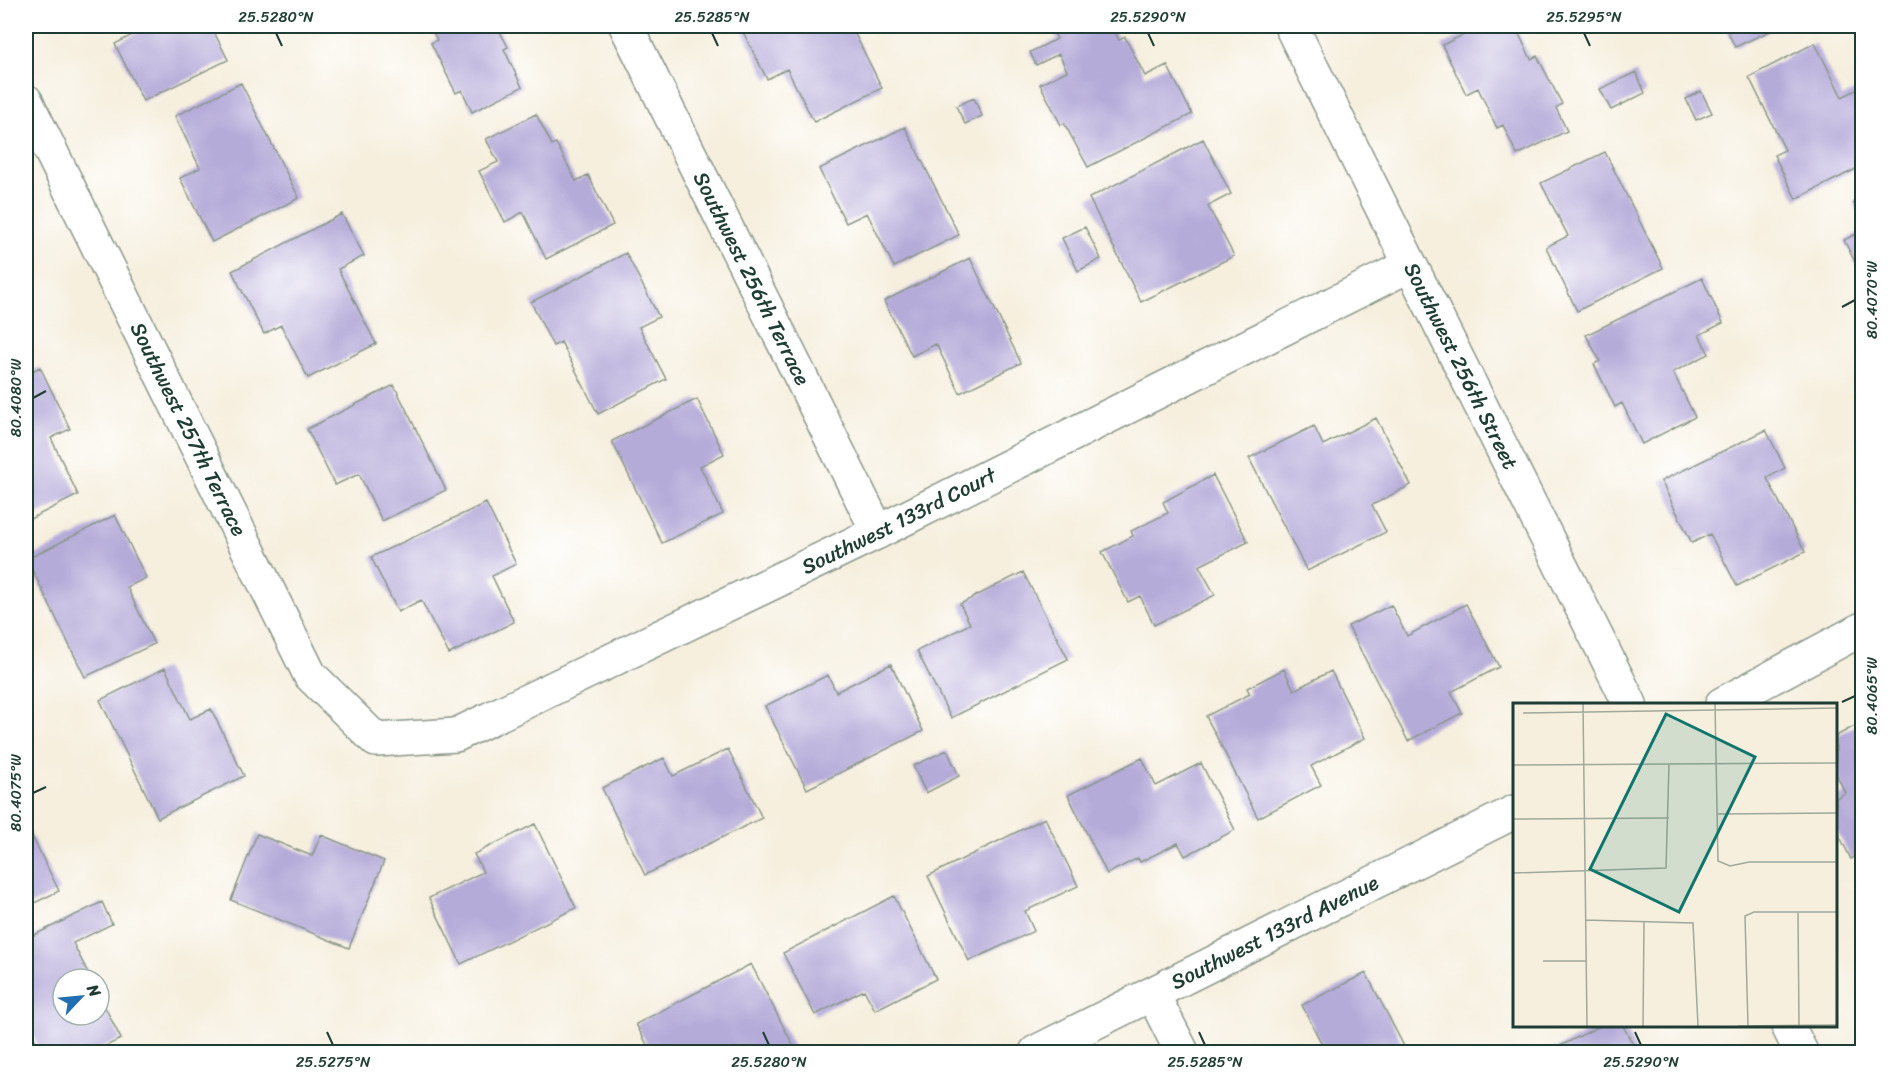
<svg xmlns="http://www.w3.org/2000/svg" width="1888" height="1078" viewBox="0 0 1888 1078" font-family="Sriracha,sans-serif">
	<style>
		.building { fill: #b5abd9 }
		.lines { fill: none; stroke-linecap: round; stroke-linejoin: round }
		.minor-casing { stroke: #8a9689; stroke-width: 36 }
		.minor { stroke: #fff; stroke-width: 33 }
		.ticks { fill: none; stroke: #1f3d34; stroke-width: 2 }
		.labels { text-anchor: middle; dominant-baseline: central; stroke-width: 4.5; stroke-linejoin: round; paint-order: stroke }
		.street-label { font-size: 21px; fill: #1f3d34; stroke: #fff }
		.inset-road { fill: none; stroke: #a0a89a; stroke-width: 1.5 }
		.view { fill: #0f766e; fill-opacity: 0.15; stroke: #0f766e; stroke-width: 3 }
		.inset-edge { fill: none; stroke: #1f3d34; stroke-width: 3 }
		.neatline { fill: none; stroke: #1f3d34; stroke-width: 2 }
		.ticks-label { font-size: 15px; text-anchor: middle; fill: #1f3d34 }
	</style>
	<rect width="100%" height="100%" fill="#fff"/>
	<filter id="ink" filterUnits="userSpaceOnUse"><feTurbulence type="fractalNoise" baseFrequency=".0167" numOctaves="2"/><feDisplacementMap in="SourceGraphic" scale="12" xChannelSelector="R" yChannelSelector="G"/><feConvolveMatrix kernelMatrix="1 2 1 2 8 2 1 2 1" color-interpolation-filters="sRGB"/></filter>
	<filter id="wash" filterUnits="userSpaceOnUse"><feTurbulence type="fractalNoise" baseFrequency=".008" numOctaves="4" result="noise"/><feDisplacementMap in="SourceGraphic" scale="24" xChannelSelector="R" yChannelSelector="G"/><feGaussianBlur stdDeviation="1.35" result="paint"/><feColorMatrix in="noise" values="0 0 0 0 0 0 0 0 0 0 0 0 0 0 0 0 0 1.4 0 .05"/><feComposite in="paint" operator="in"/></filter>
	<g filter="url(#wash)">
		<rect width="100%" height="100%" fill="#f6efde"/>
		<g id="blocks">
			<path class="building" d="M135,26H211L228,60L143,101L115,44L138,32Z
				M430,26H497L508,47L504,49L522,87L472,112L462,90L456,93L431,43L437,40Z
				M740,26H851L882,88L814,122L787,69L767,79Z
				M1070,26H1112L1119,40L1125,37L1145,76L1167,65L1192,114L1088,167L1064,123L1061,125L1040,84L1067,71L1059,54L1036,65L1030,52L1057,39L1054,33Z
				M1481,26H1515L1531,59L1537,56L1562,104L1556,108L1567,131L1517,155L1503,125L1497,128L1478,88L1466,94L1442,45Z
				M1725,26H1781L1735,47Z
				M1815,43L1842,97L1862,87V166L1796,199L1774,155L1785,150L1749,77Z
				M1636,72L1645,93L1611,110L1600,89Z
				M241,83L299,198L212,242L180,178L200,168L175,116Z
				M1701,91L1712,113L1696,120L1686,99Z
				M974,98L982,116L965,124L956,106Z
				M536,114L552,145L556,143L576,181L588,175L613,225L546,259L523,212L505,222L479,171L498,162L486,139Z
				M905,127L959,235L894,267L867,213L846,223L819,169Z
				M1203,139L1231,194L1208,206L1234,256L1141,302L1089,198Z
				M1605,152L1663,268L1577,311L1546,247L1568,236L1541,183Z
				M1862,197V221L1853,202Z
				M342,214L364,256L338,269L376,344L308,378L281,325L264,334L232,271Z
				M1085,227L1101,259L1078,271L1062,238Z
				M1862,231V276L1844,240Z
				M626,253L659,317L639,327L666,379L598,414L561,342L553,346L531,302Z
				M970,258L1021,363L960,393L936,344L912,356L884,301Z
				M1702,278L1723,323L1699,335L1709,354L1673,372L1695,417L1642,444L1622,403L1615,407L1594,364L1600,361L1586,335Z
				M40,367L70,429L51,438L78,495L26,521V374Z
				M394,385L446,490L382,521L359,474L335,485L307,429Z
				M697,399L724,454L700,466L723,514L662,543L612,441Z
				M1376,418L1411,485L1372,505L1386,532L1307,571L1249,458L1314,426L1323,445Z
				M1766,430L1785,468L1767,478L1805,552L1737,586L1710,534L1692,543L1661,481Z
				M1213,475L1248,542L1199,566L1215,595L1154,625L1140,596L1128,602L1102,552L1133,536L1131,531L1168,513L1163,502Z
				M486,503L516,564L492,576L514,622L449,654L421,600L398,612L371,557Z
				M115,515L146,578L127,587L154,644L85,677L27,559Z
				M1023,572L1068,659L951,718L917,651L970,624L960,604Z
				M1466,604L1499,667L1451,692L1462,713L1408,741L1348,626L1391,605L1407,636Z
				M891,664L923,731L807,789L765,706L828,675L836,692Z
				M165,668L190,719L211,709L244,776L158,818L100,700Z
				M1284,669L1294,690L1331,671L1365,738L1311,766L1321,785L1258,818L1206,716L1250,694L1247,688Z
				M1862,722V853L1851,859L1836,829V798L1845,793L1836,773V736Z
				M728,749L762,818L645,875L602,788L664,758L673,776Z
				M947,750L959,776L926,793L913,766Z
				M1142,758L1156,786L1201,763L1235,830L1185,856L1178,843L1140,862L1138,858L1107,874L1068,795Z
				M1045,818L1078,886L1025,911L1034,931L969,961L928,876Z
				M26,824L59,891L26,907Z
				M535,824L576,908L461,964L429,898L483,872L474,854Z
				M257,834L312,856L321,835L384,861L349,948L231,900Z
				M894,896L936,979L875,1010L864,990L815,1015L783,953Z
				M102,902L112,924L73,943L91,979H63V1015H99V995L121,1039L93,1052H41L26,1021V939Z
				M751,964L796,1051L793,1052H651L636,1024Z
				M1366,973L1407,1052H1326L1302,1005Z
				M1600,1026H1623L1637,1052H1548Z"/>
		</g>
	</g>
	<g filter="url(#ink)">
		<use href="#blocks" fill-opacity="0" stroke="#8a9689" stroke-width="1.5"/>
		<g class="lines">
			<g class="minor-casing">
				<g id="minor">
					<path id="s1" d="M626,26L878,532"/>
					<path id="s2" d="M1291,26L1630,704"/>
					<path id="s3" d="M26,101L310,675L376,740L456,735L878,532L1410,265"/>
					<path d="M1722,704L1862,629"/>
					<path d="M1153,995L1182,1052"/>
					<path d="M1788,1026L1801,1052"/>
					<path id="s4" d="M1036,1052L1514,812"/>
				</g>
			</g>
			<use href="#minor" class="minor"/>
		</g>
	</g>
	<path class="ticks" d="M276,33L282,46M712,33L718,46M1148,33L1154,46M1584,33L1590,46M1842,307L1855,300M33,398L46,391M1842,702L1855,696M33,793L46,787M327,1032L333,1045M763,1032L769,1045M1199,1032L1205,1045M1635,1032L1641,1045"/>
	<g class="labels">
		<g class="street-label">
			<text stroke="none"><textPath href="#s1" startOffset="282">Southwest 256th Terrace</textPath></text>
			<text stroke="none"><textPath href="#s2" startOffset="380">Southwest 256th Street</textPath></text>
			<text stroke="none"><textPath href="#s3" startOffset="366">Southwest 257th Terrace</textPath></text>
			<text stroke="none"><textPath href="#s3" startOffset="1305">Southwest 133rd Court</textPath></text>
			<text stroke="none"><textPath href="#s4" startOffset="267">Southwest 133rd Avenue</textPath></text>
		</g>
	</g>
	<g transform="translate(1513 703)">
		<rect width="324" height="324" fill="#f6efde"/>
		<path class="inset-road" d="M70,1L74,323M202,1L205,158L217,163L236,159H324M10,10L324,5M0,62L324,60M205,111L324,110M0,116L156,115M0,170L153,165L156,61M285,210L286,322M72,217L180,220L185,323M30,258H73M130,323L131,218M225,323L324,322M235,323L232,213L241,209H324"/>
		<path class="view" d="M153,11L242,54L166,209L77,166Z"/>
		<rect width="324" height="324" class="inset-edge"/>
	</g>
	<rect width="1888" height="1078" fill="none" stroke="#fff" stroke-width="66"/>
	<g transform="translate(81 997) rotate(64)"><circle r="28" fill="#ffffff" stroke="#a5b1ae" stroke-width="1.5"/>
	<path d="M0-4.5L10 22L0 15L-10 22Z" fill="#1f6fb2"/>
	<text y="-9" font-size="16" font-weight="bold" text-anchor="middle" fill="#1f3d34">N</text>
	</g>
	<rect x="33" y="33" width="1822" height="1012" class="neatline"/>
	<g class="ticks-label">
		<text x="276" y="22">25.5280°N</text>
		<text x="712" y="22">25.5285°N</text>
		<text x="1148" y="22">25.5290°N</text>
		<text x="1584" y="22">25.5295°N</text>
		<text transform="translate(1872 300) rotate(-90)" y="5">80.4070°W</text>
		<text transform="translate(16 398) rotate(-90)" y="5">80.4080°W</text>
		<text transform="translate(1872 696) rotate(-90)" y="5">80.4065°W</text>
		<text transform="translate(16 793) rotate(-90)" y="5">80.4075°W</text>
		<text x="333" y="1067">25.5275°N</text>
		<text x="769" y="1067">25.5280°N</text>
		<text x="1205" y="1067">25.5285°N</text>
		<text x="1641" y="1067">25.5290°N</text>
	</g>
</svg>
